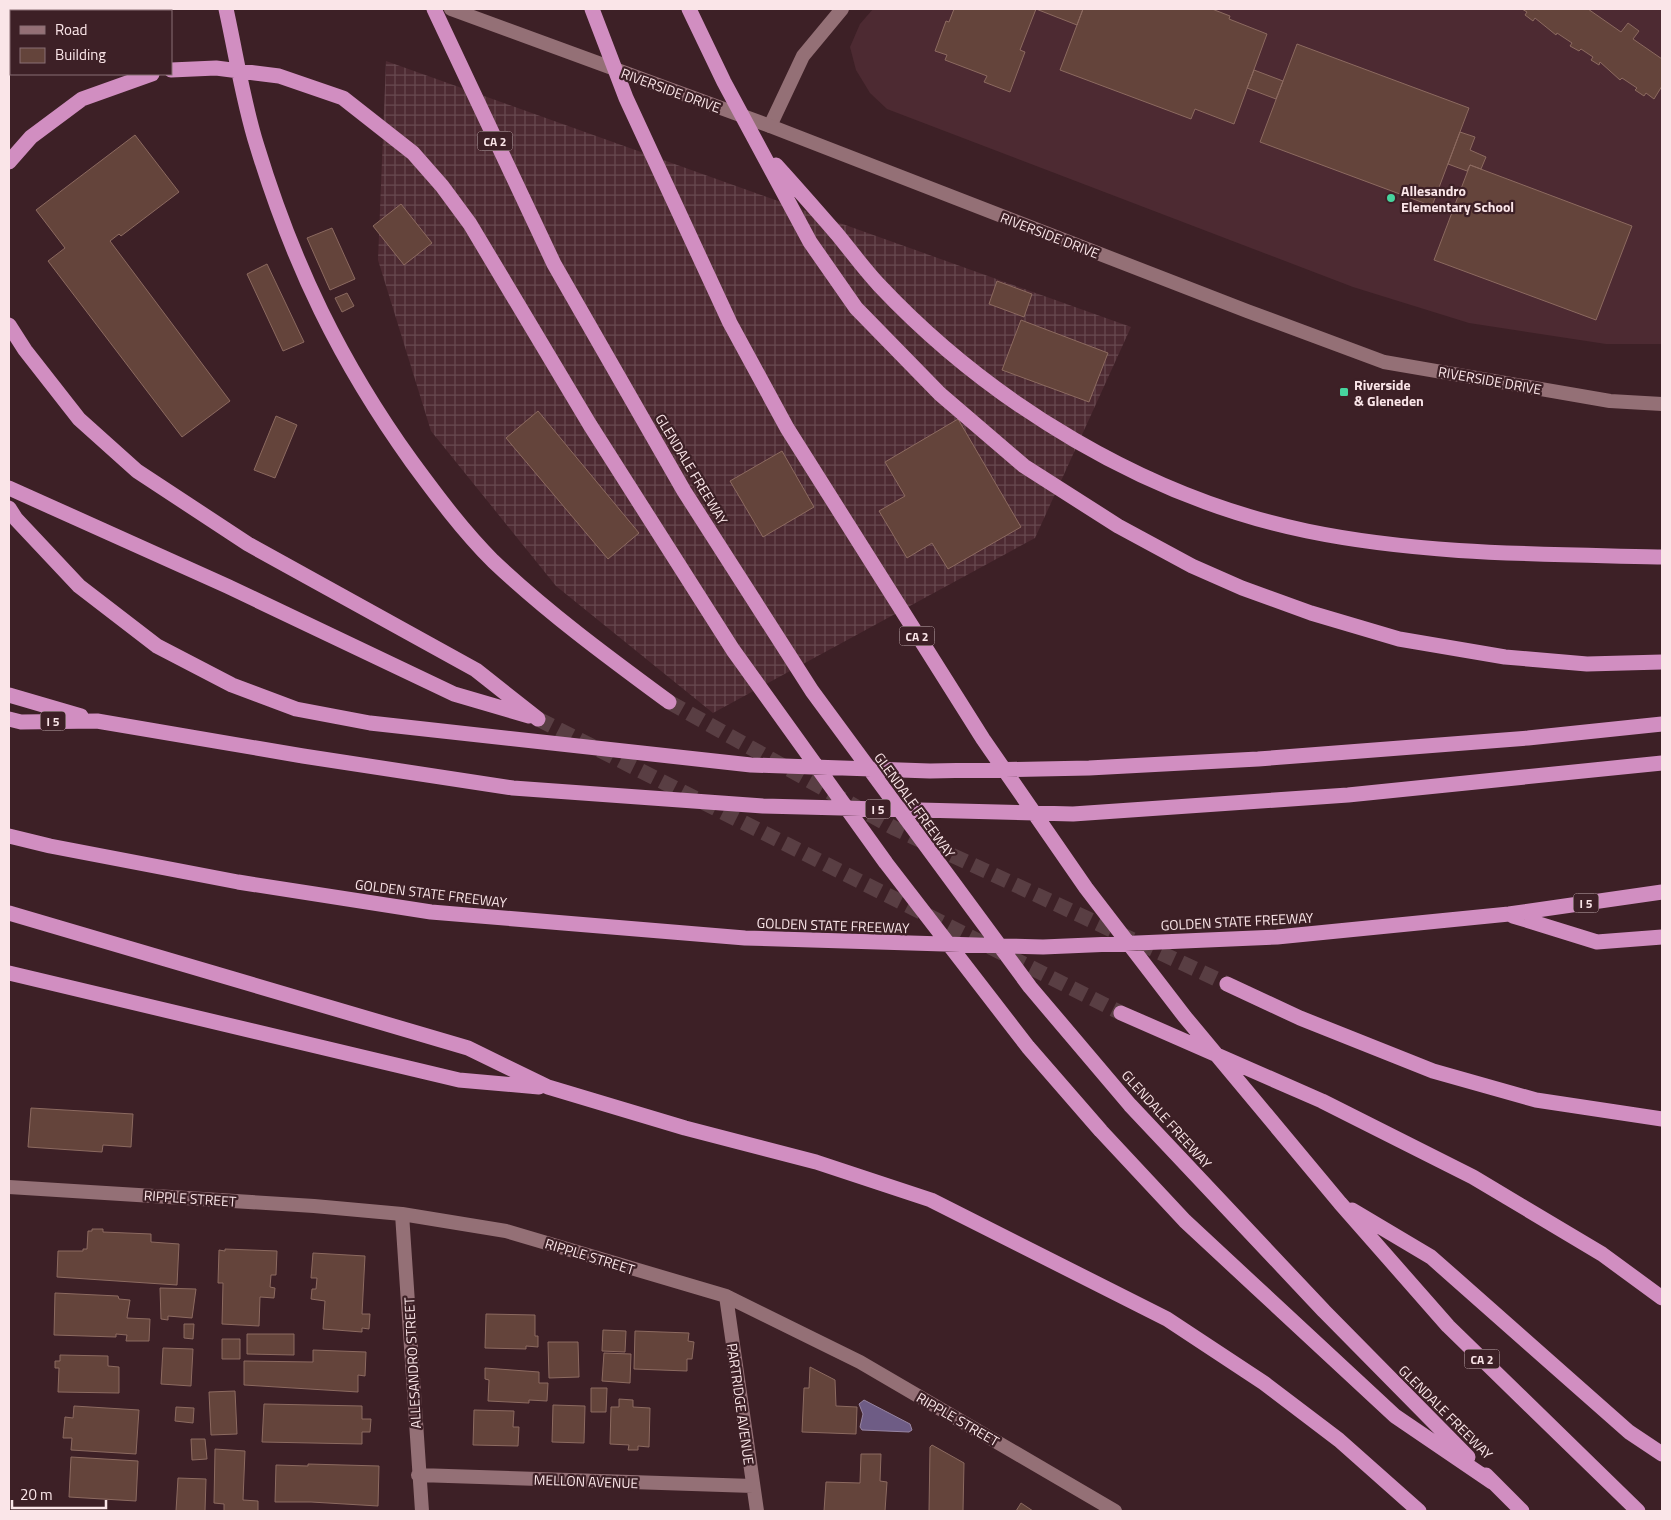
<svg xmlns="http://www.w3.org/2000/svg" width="1671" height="1520" viewBox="0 0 1671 1520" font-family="'Titillium Web',sans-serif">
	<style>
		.built { fill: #4d2a32 }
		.industrial { fill: url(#industrial-grid) }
		.water { fill: #6e5c85; stroke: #9885a3 }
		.building { fill: #64443b; stroke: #8c6a60 }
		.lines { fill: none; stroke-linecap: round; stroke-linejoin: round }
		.motorway-tunnel { stroke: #593e43; stroke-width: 15; stroke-dasharray: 15 8; stroke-linecap: butt }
		.minor { stroke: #947076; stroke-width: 14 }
		.secondary { stroke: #947076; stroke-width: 14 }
		.motorway { stroke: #d18ec1; stroke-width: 15 }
		.poi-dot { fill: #47d49e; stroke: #3d2026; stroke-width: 2 }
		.labels { text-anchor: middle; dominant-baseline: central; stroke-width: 4.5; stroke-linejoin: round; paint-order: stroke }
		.shield { fill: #3d2026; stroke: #c1aaae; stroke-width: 1 }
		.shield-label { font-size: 12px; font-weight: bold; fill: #fae5e8 }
		.street-label { font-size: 14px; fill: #fae5e8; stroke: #3d2026 }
		.poi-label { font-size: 14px; font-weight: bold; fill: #fae5e8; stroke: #3d2026; text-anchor: start }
	</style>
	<defs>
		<pattern id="industrial-grid" width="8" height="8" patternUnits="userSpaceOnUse" patternTransform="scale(1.25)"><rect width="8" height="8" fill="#4d2a32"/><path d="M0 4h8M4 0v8" fill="none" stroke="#684950"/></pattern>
	</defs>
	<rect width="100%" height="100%" fill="#3d2026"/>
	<path class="built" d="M873,9H1662V344H1606L1469,323L1353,287L887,109L870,93L856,70L850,47L860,24Z"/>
	<path class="industrial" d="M386,61L1131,327L1035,538L713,713L556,586L431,431L378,260Z"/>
	<path class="water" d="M864,1400L910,1424L912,1430L909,1432L862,1430L860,1427L863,1414L859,1404Z"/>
	<path class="building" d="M954,9H1036L1020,50L1025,52L1010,92L984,82L987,76L945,60L947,55L935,51L946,21L949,22Z
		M1036,9H1083L1077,25Z
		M1083,9H1212L1230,16L1229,19L1267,34L1234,124L1195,109L1191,119L1060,70Z
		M1522,9H1588L1621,32L1628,23L1639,31L1633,39L1662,59V86L1654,99L1646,93L1644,96L1635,90L1637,88L1622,78L1620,80L1600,62L1599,65L1591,60L1593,57L1581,49L1579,51L1570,46L1572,43L1557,33L1556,35L1535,18L1533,21L1525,15L1527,12Z
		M1297,44L1469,108L1432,206L1260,142Z
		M1254,70L1283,81L1276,99L1247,88Z
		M1460,132L1475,137L1470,150L1486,157L1481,169L1470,165L1467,171L1448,164Z
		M135,135L179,192L121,236L119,234L110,241L230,401L182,437L48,261L65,248L36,210Z
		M1470,165L1632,226L1596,320L1434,260Z
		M401,204L432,243L404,265L373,226Z
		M332,228L355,279L330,290L307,238Z
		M267,264L304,342L283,351L247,274Z
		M997,281L1032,294L1024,317L989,304Z
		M347,293L354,306L342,312L335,298Z
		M1021,320L1108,353L1089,402L1002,370Z
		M538,411L639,533L608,559L506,438Z
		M276,416L297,425L275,478L254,470Z
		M958,419L1021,527L948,569L932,543L907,558L879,511L905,496L885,462Z
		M782,451L814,507L763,537L730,481Z
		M31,1108L133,1114L131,1147L103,1145L102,1152L28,1147Z
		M92,1229H103V1232L151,1234V1242L179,1244L177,1285L57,1277L58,1251H83V1249H87L88,1231H92Z
		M225,1249L277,1251L276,1275H271L270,1287L275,1288L274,1298L260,1297L259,1326L222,1324L223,1283H218L219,1250L225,1251Z
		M313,1253L365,1256L362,1314H370L369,1329L362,1328V1332L323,1329L325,1301L311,1299L312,1289H316L317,1278H311Z
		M160,1288L196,1289L192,1318L168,1316V1320L161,1319Z
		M55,1293L118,1296L119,1299L130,1300L127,1318L150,1319L149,1341H126L127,1335L116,1334V1337L54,1335Z
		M486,1314L535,1315V1336H538V1347L526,1346V1349L485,1348Z
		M184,1324H194L193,1339L184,1338Z
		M603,1330L626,1331L625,1352L602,1351Z
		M635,1331L689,1333L688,1341L694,1342L692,1359H687V1371L634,1369Z
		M247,1334H294V1355L247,1354Z
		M222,1339H240V1359H222Z
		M548,1342H578L579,1377L549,1378Z
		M163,1348L193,1349L191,1386L161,1384Z
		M313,1350L366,1352L365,1376L358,1375V1392L244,1385V1361L313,1362Z
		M604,1353L631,1354L630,1383L602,1381Z
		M60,1355L108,1356V1366L119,1367V1393L58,1392L59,1368H55V1361H60Z
		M810,1367L835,1380L836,1406L857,1407L856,1434L802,1432L804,1388H809Z
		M485,1368L539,1372V1383H548L547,1401L529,1400V1403L488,1401L489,1380L485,1379Z
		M591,1388H607L606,1412H591Z
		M235,1391L237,1434L211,1435L209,1392Z
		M619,1399L633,1400V1407L650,1408L649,1447L638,1446V1450H628L629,1445L610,1444L611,1407H619Z
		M264,1404L362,1406V1419H371L370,1432H362V1444L262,1442Z
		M553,1405L585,1406L584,1443L552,1442Z
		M74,1406L139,1410L136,1454L71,1450L72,1438H63L65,1417L73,1418Z
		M176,1407L194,1408L193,1423L175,1421Z
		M474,1410L514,1411L513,1427H519L518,1446L473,1445Z
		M191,1439H205L207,1459L192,1460Z
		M932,1445L964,1463L963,1511H929L930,1447Z
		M215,1449L245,1451L243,1500L258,1501V1511H224V1504L214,1503Z
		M861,1454H881L880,1481L887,1482L885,1511H824L826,1482L860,1483Z
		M71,1457L138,1461L136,1501L69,1497Z
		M308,1464L379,1466L378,1506L311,1502H275L276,1465L308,1466Z
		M178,1478L206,1479L205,1511H176Z
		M1021,1503L1033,1511H1016Z"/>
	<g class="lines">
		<path class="motorway-tunnel" d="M669,702L894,828L1227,984
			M538,719L1121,1013"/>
		<path class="minor" d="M770,126L803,56L842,9
			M9,1187L314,1206L402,1214L506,1231L726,1296L860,1362L1115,1511
			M402,1214L422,1511
			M726,1296L757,1511
			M418,1475L753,1486"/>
		<path class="secondary" d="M451,9L770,126L1247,311L1384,362L1610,401L1662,404"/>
		<path class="motorway" d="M226,9C236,54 243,102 257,146C293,264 340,362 412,462C437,496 463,531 493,561C548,613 608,657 669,702
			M434,9L554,264L684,491L812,691L1030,987L1130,1105L1324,1311L1468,1457
			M592,9L626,98L730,323L787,428L983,739L1086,888L1185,1017L1340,1203L1448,1326L1638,1511
			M689,9L724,82L810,242L856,308L940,394L1024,466L1118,526L1192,566L1242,588L1311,613L1399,639L1505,657L1587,664L1662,662
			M171,70L216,68L279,76L343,98L413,153L442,186L470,224L590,425L733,650L886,863L1028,1047L1101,1131L1185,1221L1256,1287L1395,1416L1492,1482
			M9,162L31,137L82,99L152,74
			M776,165C797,188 817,211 837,234C851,251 864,269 879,285C991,404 1147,498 1307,531C1423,555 1544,554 1662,557
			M9,325L25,350L79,419L137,471L248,544L476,670L538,719
			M9,488L227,586L454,694L529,716
			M9,508L16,519L79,586L157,646L232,685L296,709L370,723L751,765L930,771L1089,768L1258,759L1528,738L1662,724
			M9,695L81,716
			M9,719L21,722L97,721L303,756L513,788L763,806L1073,814L1348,795L1662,763
			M9,836L50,846L238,882L431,912L745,938L1043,947L1277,937L1509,914L1662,892
			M9,913L468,1048L548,1087L685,1128L816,1162L931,1200L1167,1319L1264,1383L1339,1440L1419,1511
			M1513,916L1597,942L1662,937
			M9,973L459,1080L539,1087
			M1227,984L1300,1018L1433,1071L1536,1100L1662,1119
			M1121,1013L1322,1101L1473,1177L1602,1254L1662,1298
			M1352,1210L1431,1257L1629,1432L1662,1454
			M1486,1475L1522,1511"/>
	</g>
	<g class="poi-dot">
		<circle cx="1391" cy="198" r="5"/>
		<rect x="1339" y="387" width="10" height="10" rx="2.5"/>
	</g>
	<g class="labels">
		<g class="shield">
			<rect x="477.5" y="131.5" width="35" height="19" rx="4"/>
			<rect x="899.5" y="626.5" width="35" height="19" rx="4"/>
			<rect x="40.5" y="711.5" width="25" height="19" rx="4"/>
			<rect x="865.5" y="799.5" width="25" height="19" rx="4"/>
			<rect x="1573.5" y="893.5" width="25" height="19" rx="4"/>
			<rect x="1464.5" y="1349.5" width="35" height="19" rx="4"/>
		</g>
		<g class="shield-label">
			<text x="495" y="141">CA 2</text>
			<text x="917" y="636">CA 2</text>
			<text x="53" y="721">I 5</text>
			<text x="878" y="809">I 5</text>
			<text x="1586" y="903">I 5</text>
			<text x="1482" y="1359">CA 2</text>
		</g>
		<g class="street-label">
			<text transform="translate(671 90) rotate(20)">RIVERSIDE DRIVE</text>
			<text transform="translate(1050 235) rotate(21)">RIVERSIDE DRIVE</text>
			<text transform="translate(1490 380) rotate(10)">RIVERSIDE DRIVE</text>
			<text transform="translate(692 469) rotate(59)">GLENDALE FREEWAY</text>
			<text transform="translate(915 805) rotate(54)">GLENDALE FREEWAY</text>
			<text transform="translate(431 893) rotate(7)">GOLDEN STATE FREEWAY</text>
			<text transform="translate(1237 921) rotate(-3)">GOLDEN STATE FREEWAY</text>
			<text transform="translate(833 925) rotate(2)">GOLDEN STATE FREEWAY</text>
			<text transform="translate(1167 1119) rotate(48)">GLENDALE FREEWAY</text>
			<text transform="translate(190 1198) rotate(4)">RIPPLE STREET</text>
			<text transform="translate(590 1256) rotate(17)">RIPPLE STREET</text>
			<text transform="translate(412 1363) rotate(-93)">ALLESANDRO STREET</text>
			<text transform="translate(741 1404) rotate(82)">PARTRIDGE AVENUE</text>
			<text transform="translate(1446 1412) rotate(45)">GLENDALE FREEWAY</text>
			<text transform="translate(958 1419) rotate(30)">RIPPLE STREET</text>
			<text transform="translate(586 1481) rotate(2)">MELLON AVENUE</text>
		</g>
		<g class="poi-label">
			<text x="1401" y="190">Allesandro<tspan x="1401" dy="16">Elementary School</tspan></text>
			<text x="1354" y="384">Riverside<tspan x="1354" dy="16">&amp; Gleneden</tspan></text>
		</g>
	</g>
	<rect width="1671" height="1520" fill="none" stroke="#fae5e8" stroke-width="20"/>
	<rect x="10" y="10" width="162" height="65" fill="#3d2026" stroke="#896f74"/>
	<rect x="20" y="26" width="25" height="8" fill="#947076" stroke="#896f74"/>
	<text x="55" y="35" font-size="15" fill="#fae5e8">Road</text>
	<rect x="20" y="48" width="25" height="15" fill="#64443b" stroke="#896f74"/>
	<text x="55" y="60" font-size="15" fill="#fae5e8">Building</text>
	<path d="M12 1500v8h94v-8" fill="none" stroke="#fae5e8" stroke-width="2.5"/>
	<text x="20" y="1500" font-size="15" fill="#fae5e8" stroke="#3d2026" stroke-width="4" paint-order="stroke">20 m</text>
</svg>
